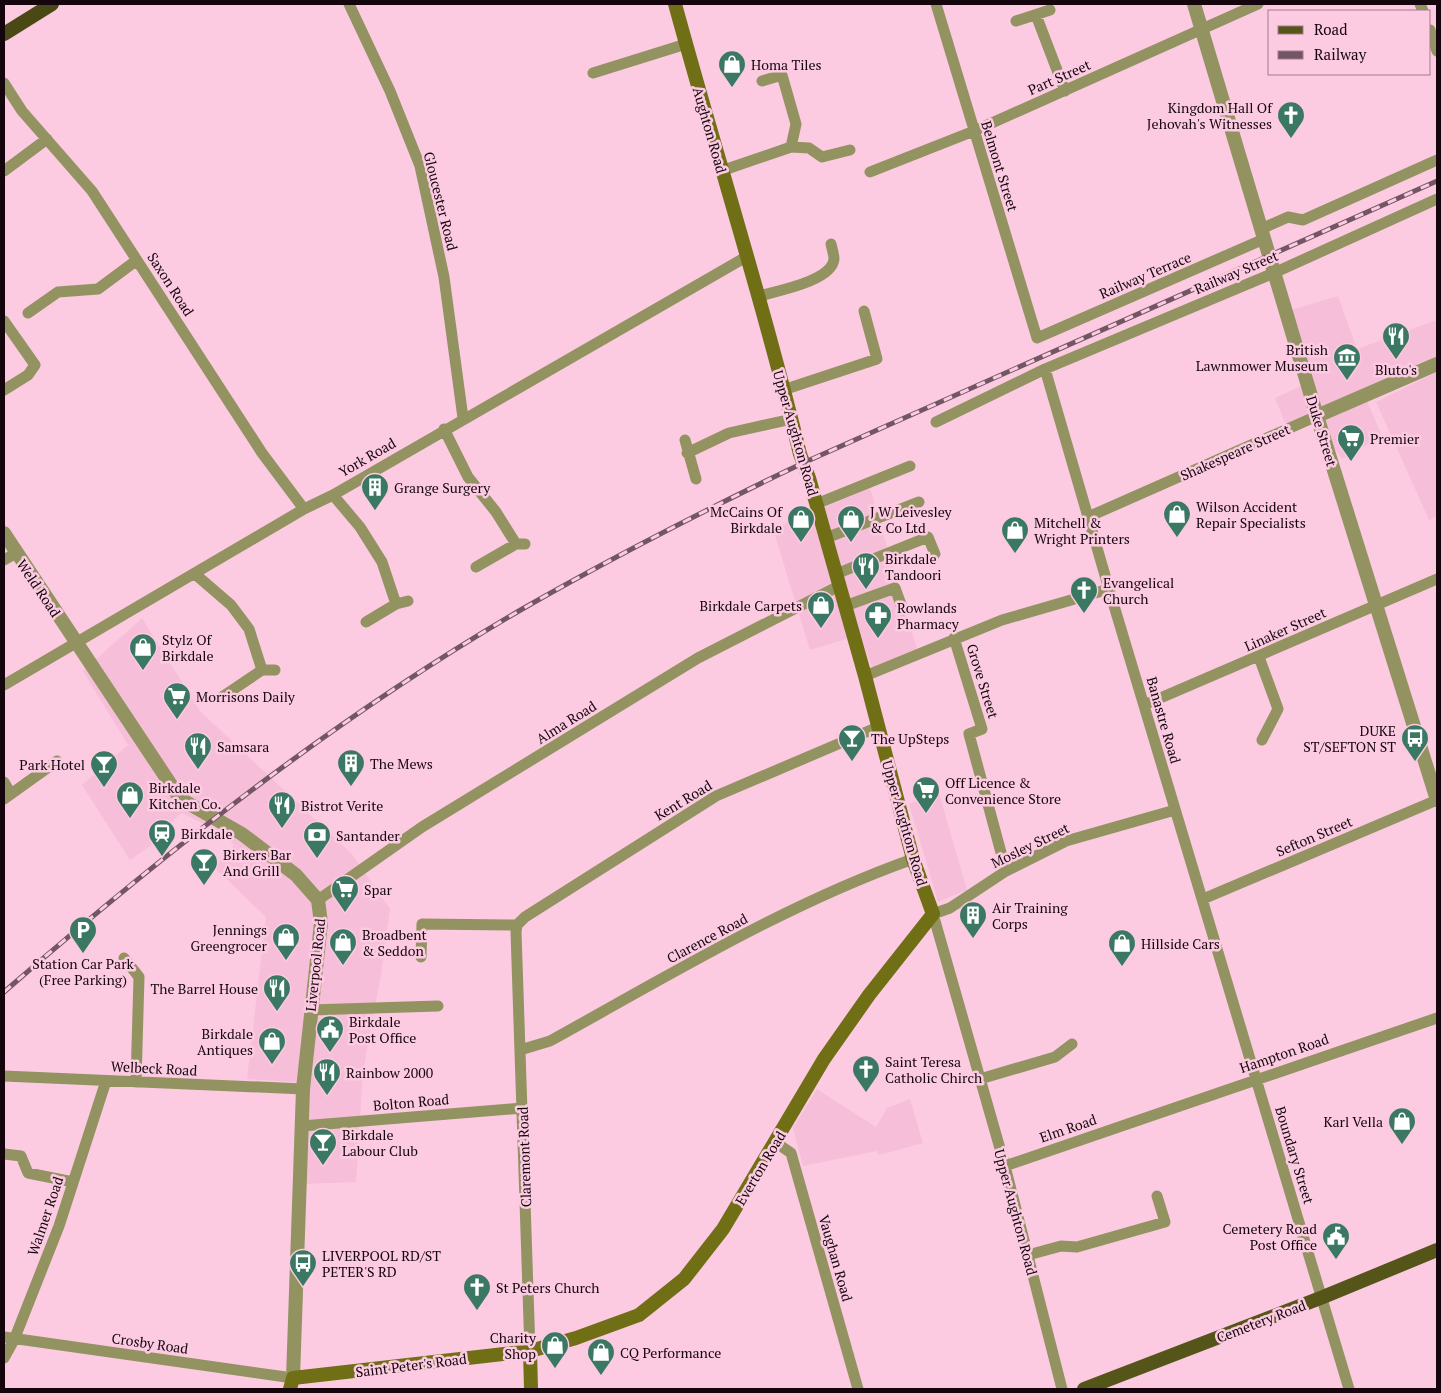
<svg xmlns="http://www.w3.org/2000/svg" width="1441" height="1393" viewBox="0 0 1441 1393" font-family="'PT Serif',serif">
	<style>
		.built { fill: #f7bed9 }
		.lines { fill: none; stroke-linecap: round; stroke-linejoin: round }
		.minor { stroke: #929360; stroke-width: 11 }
		.tertiary { stroke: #929360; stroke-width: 14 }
		.secondary { stroke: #706f15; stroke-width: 14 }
		.primary { stroke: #555419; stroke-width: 14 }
		.trunk { stroke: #4a4916; stroke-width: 14 }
		.rail-casing { stroke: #735664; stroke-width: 5 }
		.rail { stroke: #fccbe2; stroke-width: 3; stroke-dasharray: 9; stroke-linecap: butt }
		.labels { text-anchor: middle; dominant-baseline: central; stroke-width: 5; stroke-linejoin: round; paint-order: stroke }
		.poi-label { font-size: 14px; fill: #15060e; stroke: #fccbe2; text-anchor: start }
		.street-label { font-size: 14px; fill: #15060e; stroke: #fccbe2 }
	</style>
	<rect width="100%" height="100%" fill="#fccbe2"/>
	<path class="built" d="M1338,296L1357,349L1437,320V365L1367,401L1382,436L1342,459L1314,421L1285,423L1275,398L1314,380L1291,310Z
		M1437,372V516L1429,520L1376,402Z
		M870,488L917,649L872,667L860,635L810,650L773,529Z
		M142,618L200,711L352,854L390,909L381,975L363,1072L356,1182L304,1184L310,1083L247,1079L266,917L214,867L234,845L219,832L182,813L159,831L163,837L130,860L82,785L128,745L83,671Z
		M939,793L967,890L938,902L909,804Z
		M817,1089L876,1127L887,1108L910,1099L923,1143L879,1155L877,1151L803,1166L793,1128Z"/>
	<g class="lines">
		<path class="minor" d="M349,4L390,91L420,166L444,277L463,418
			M936,4L1037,338L1264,239
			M1420,4L1423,11
			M1036,15L1065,91
			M1016,21L1050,10
			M1430,30L1437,51
			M593,73L686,44
			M4,83L22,111L92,191L262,453L304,509
			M791,147L809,148L822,157L850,150
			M4,171L47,139
			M721,171L791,147L796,124L782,75L762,81
			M870,172L974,131L1258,4
			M1261,229L1288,217L1303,220L1437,160
			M759,296C777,291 832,281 834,259C834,255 832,248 831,244
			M28,313L58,292L98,289L137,260
			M4,321L35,365L28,375L4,390
			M1045,369L1109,589L1349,1389
			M783,390L877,359L864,311
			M936,422L1045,369L1276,272L1437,199
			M444,429L468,477L496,512L516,544
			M685,440L696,479
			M687,453L729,433L792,419
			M333,495L360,527L382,562L396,604
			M816,504L910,466
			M1088,517L1317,416
			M826,538L919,502
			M4,560L16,553
			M476,567L516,544H525
			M195,574L231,605L249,629L262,670
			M836,574L928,537L935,554
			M845,606L895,588L903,610
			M366,622L396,604L408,601
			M954,638L982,729L969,734L1006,871
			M1259,657L1278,709L1262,740
			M865,676L1002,620L1109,589
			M4,685L304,509L333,495L746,257
			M222,697L262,670H275
			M1144,705L1437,579
			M4,782L11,794
			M4,799L57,761
			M1203,899L1437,800
			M318,900L422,827L698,658L839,586
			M421,957L422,924L517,925
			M124,958L139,977L136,1082
			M310,1010L438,1006
			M520,1050L550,1041C668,976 786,904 913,859
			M4,1076L303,1089
			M980,1079L1055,1057L1072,1044
			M302,1126L522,1108
			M775,1142L791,1153L858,1389
			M4,1154L21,1156L28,1173L73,1182
			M1005,1166L1437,1018
			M1028,1255L1061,1246L1077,1247L1165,1222L1157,1196
			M4,1337L293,1378
			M530,1351L516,932L517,925L525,917L716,796L878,727
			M4,1358L14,1340L59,1226L106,1081
			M1062,1389L1005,1166L933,914L950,908L1006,871L1066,841L1175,810"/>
		<path class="tertiary" d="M1194,4L1317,416L1437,800
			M1317,416L1437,364
			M4,533L177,794L186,802L242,834L296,875L318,900L321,923L303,1089L293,1378"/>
		<path class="secondary" d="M530,1351L531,1389
			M290,1389L293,1378L530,1351L576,1338L639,1315L684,1279L723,1229L824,1059L869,995L933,914L913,859L865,676L809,478L800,454C763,302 716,154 675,4"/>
		<path class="primary" d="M1084,1389L1323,1297L1437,1250"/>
		<path class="trunk" d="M4,34L52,4"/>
		<g class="rail-casing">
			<path id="rail" d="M4,992C166,851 338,716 524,608C615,556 709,508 803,463L1437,181"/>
		</g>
		<use href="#rail" class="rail"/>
	</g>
	<defs>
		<g id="shop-pin" transform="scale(1.4375)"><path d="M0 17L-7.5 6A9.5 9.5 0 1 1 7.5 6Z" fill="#3b7863" stroke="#fccbe2"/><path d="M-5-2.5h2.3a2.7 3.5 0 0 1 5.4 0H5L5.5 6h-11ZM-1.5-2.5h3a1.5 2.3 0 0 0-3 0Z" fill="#fff"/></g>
		<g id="church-pin" transform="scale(1.4375)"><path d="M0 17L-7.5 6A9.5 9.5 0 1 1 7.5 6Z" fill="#3b7863" stroke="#fccbe2"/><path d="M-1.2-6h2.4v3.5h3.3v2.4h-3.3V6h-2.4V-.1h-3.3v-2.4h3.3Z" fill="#fff"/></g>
		<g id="restaurant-pin" transform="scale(1.4375)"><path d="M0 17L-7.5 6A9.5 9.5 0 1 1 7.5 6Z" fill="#3b7863" stroke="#fccbe2"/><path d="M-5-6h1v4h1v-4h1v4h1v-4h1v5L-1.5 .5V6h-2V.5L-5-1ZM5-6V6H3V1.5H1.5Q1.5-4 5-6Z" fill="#fff"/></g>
		<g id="museum-pin" transform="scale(1.4375)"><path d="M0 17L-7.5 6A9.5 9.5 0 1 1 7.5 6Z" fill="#3b7863" stroke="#fccbe2"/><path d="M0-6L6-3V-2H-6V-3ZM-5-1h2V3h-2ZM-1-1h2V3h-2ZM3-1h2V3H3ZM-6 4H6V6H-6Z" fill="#fff"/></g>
		<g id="supermarket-pin" transform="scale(1.4375)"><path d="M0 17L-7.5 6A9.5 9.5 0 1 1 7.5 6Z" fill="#3b7863" stroke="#fccbe2"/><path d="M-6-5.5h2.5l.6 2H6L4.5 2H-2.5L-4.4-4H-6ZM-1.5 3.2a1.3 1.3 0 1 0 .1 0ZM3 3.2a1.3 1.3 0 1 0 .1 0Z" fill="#fff"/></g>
		<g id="building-pin" transform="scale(1.4375)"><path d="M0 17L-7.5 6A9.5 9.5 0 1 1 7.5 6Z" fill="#3b7863" stroke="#fccbe2"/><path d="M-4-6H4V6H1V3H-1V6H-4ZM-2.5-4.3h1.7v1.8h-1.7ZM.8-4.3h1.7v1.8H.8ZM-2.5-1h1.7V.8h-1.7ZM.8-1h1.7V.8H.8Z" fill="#fff"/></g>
		<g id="pharmacy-pin" transform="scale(1.4375)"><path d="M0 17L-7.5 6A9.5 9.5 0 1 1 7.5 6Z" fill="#3b7863" stroke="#fccbe2"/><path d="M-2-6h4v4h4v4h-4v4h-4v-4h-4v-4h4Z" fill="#fff"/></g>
		<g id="bar-pin" transform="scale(1.4375)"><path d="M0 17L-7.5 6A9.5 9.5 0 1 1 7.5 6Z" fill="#3b7863" stroke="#fccbe2"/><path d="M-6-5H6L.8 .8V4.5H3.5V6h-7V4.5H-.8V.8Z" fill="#fff"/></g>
		<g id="bus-pin" transform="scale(1.4375)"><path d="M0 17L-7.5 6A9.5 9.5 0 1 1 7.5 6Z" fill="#3b7863" stroke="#fccbe2"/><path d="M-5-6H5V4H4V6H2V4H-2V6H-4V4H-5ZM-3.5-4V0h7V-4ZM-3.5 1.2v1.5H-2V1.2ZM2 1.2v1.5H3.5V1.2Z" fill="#fff"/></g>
		<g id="station-pin" transform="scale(1.4375)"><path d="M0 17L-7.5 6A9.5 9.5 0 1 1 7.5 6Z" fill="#3b7863" stroke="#fccbe2"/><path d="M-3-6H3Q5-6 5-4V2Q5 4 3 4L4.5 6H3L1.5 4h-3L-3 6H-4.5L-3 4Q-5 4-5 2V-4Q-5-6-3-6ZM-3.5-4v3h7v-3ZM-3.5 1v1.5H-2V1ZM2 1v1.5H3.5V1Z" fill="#fff"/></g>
		<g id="bank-pin" transform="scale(1.4375)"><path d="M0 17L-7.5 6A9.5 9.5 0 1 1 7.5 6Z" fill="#3b7863" stroke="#fccbe2"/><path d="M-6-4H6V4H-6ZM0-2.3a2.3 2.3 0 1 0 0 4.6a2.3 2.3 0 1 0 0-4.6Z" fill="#fff"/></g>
		<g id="parking-pin" transform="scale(1.4375)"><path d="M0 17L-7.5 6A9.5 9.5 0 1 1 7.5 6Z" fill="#3b7863" stroke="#fccbe2"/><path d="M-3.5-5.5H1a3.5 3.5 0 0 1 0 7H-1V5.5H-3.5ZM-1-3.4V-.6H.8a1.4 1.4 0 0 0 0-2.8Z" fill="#fff"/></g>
		<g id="civic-pin" transform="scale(1.4375)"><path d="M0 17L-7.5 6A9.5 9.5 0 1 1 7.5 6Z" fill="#3b7863" stroke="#fccbe2"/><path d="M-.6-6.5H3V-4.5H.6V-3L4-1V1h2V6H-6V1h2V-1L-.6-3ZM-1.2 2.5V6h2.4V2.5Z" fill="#fff"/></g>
	</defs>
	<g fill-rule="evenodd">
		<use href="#shop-pin" x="732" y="64"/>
		<use href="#church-pin" x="1291" y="115"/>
		<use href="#restaurant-pin" x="1396" y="336"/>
		<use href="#museum-pin" x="1347" y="357"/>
		<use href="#supermarket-pin" x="1351" y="438"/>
		<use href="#building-pin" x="375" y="487"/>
		<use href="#shop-pin" x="1177" y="514"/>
		<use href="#shop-pin" x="801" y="519"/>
		<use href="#shop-pin" x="851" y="519"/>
		<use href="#shop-pin" x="1015" y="530"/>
		<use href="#restaurant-pin" x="866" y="566"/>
		<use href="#church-pin" x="1084" y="590"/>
		<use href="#shop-pin" x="821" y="605"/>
		<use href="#pharmacy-pin" x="878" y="615"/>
		<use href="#shop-pin" x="143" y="647"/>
		<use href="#supermarket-pin" x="177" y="696"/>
		<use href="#bar-pin" x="852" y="738"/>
		<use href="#bus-pin" x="1415" y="738"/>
		<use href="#restaurant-pin" x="198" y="746"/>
		<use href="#building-pin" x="351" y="763"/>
		<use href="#bar-pin" x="104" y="764"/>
		<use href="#supermarket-pin" x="926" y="790"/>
		<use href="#shop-pin" x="130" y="795"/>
		<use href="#restaurant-pin" x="282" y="805"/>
		<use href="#station-pin" x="162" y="833"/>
		<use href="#bank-pin" x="317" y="835"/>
		<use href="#bar-pin" x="204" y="862"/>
		<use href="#supermarket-pin" x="345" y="889"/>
		<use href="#building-pin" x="973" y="915"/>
		<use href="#parking-pin" x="83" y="930"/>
		<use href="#shop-pin" x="286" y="937"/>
		<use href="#shop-pin" x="343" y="942"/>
		<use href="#shop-pin" x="1122" y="943"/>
		<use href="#restaurant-pin" x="277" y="988"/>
		<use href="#civic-pin" x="330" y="1029"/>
		<use href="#shop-pin" x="272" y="1041"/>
		<use href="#church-pin" x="866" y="1069"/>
		<use href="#restaurant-pin" x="327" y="1072"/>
		<use href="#shop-pin" x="1402" y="1121"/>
		<use href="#bar-pin" x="323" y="1142"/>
		<use href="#civic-pin" x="1336" y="1236"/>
		<use href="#bus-pin" x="303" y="1263"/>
		<use href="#church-pin" x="477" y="1287"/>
		<use href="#shop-pin" x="555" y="1345"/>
		<use href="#shop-pin" x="601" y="1352"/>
	</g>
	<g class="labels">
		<g class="poi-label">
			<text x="751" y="64">Homa Tiles</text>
			<text x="1272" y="107" text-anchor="end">Kingdom Hall Of<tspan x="1272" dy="16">Jehovah's Witnesses</tspan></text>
			<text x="1328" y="349" text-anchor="end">British<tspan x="1328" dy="16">Lawnmower Museum</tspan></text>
			<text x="1396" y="369" text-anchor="middle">Bluto's</text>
			<text x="1370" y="438">Premier</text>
			<text x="394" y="487">Grange Surgery</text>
			<text x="1196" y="506">Wilson Accident<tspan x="1196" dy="16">Repair Specialists</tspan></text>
			<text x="782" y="511" text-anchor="end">McCains Of<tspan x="782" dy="16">Birkdale</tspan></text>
			<text x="870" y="511">J W Leivesley<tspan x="870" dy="16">&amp; Co Ltd</tspan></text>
			<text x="1034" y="522">Mitchell &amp;<tspan x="1034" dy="16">Wright Printers</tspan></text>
			<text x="885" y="558">Birkdale<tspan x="885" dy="16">Tandoori</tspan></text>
			<text x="1103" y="582">Evangelical<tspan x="1103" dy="16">Church</tspan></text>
			<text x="802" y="605" text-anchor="end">Birkdale Carpets</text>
			<text x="897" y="607">Rowlands<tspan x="897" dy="16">Pharmacy</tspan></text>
			<text x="162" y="639">Stylz Of<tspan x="162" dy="16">Birkdale</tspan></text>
			<text x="196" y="696">Morrisons Daily</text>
			<text x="1396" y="730" text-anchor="end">DUKE<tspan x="1396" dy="16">ST/SEFTON ST</tspan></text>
			<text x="871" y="738">The UpSteps</text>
			<text x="217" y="746">Samsara</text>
			<text x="370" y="763">The Mews</text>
			<text x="85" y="764" text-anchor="end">Park Hotel</text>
			<text x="945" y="782">Off Licence &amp;<tspan x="945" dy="16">Convenience Store</tspan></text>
			<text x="149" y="787">Birkdale<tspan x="149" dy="16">Kitchen Co.</tspan></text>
			<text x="301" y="805">Bistrot Verite</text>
			<text x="181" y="833">Birkdale</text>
			<text x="336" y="835">Santander</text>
			<text x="223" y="854">Birkers Bar<tspan x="223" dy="16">And Grill</tspan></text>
			<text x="364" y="889">Spar</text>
			<text x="992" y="907">Air Training<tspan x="992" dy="16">Corps</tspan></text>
			<text x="267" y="929" text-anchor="end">Jennings<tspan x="267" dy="16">Greengrocer</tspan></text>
			<text x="362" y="934">Broadbent<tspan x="362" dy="16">&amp; Seddon</tspan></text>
			<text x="1141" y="943">Hillside Cars</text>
			<text x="83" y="963" text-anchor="middle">Station Car Park<tspan x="83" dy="16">(Free Parking)</tspan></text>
			<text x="258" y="988" text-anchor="end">The Barrel House</text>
			<text x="349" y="1021">Birkdale<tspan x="349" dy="16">Post Office</tspan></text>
			<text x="253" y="1033" text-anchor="end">Birkdale<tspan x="253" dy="16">Antiques</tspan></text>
			<text x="885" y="1061">Saint Teresa<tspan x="885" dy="16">Catholic Chirch</tspan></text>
			<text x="346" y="1072">Rainbow 2000</text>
			<text x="1383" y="1121" text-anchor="end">Karl Vella</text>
			<text x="342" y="1134">Birkdale<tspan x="342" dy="16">Labour Club</tspan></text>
			<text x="1317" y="1228" text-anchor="end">Cemetery Road<tspan x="1317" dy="16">Post Office</tspan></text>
			<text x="322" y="1255">LIVERPOOL RD/ST<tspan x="322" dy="16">PETER'S RD</tspan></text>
			<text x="496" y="1287">St Peters Church</text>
			<text x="536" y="1337" text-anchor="end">Charity<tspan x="536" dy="16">Shop</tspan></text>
			<text x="620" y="1352">CQ Performance</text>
		</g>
		<g class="street-label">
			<text transform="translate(1059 77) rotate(-24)">Part Street</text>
			<text transform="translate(710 130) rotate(74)">Aughton Road</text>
			<text transform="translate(1000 166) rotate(73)">Belmont Street</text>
			<text transform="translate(441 201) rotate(76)">Gloucester Road</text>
			<text transform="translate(1236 272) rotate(-23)">Railway Street</text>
			<text transform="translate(1145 275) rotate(-23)">Railway Terrace</text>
			<text transform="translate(171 284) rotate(57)">Saxon Road</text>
			<text transform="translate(1322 431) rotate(73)">Duke Street</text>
			<text transform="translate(796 433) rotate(74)">Upper Aughton Road</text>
			<text transform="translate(1235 452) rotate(-24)">Shakespeare Street</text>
			<text transform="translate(367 457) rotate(-30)">York Road</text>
			<text transform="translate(39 588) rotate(56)">Weld Road</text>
			<text transform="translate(1285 629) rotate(-24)">Linaker Street</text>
			<text transform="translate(983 681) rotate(73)">Grove Street</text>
			<text transform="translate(1164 720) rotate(74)">Banastre Road</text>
			<text transform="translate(566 722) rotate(-32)">Alma Road</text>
			<text transform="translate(683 800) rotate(-31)">Kent Road</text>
			<text transform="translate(905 823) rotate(74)">Upper Aughton Road</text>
			<text transform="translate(1314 836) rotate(-23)">Sefton Street</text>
			<text transform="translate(1030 845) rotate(-26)">Mosley Street</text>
			<text transform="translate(707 938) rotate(-28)">Clarence Road</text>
			<text transform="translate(315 965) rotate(-84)">Liverpool Road</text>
			<text transform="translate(1284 1053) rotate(-19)">Hampton Road</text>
			<text transform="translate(154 1068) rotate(3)">Welbeck Road</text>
			<text transform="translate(411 1102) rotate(-5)">Bolton Road</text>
			<text transform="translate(1068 1128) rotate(-19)">Elm Road</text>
			<text transform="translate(1295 1155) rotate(73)">Boundary Street</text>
			<text transform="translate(524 1157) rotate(-92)">Claremont Road</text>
			<text transform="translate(760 1168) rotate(-59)">Everton Road</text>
			<text transform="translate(1016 1212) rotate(75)">Upper Aughton Road</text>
			<text transform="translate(45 1216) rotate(-71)">Walmer Road</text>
			<text transform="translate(836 1258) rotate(74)">Vaughan Road</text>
			<text transform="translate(1261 1321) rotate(-21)">Cemetery Road</text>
			<text transform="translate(150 1343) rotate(8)">Crosby Road</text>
			<text transform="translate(411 1365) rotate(-7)">Saint Peter's Road</text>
		</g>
	</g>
	<rect width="1441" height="1393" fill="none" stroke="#15060e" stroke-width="10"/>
	<rect x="1268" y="10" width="162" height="65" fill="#fccbe2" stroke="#a07c8d"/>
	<rect x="1278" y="26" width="25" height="8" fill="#555419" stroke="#a07c8d"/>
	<text x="1314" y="35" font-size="15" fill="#15060e">Road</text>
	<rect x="1278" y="51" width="25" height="8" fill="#735664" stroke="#a07c8d"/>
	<text x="1314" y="60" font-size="15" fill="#15060e">Railway</text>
</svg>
